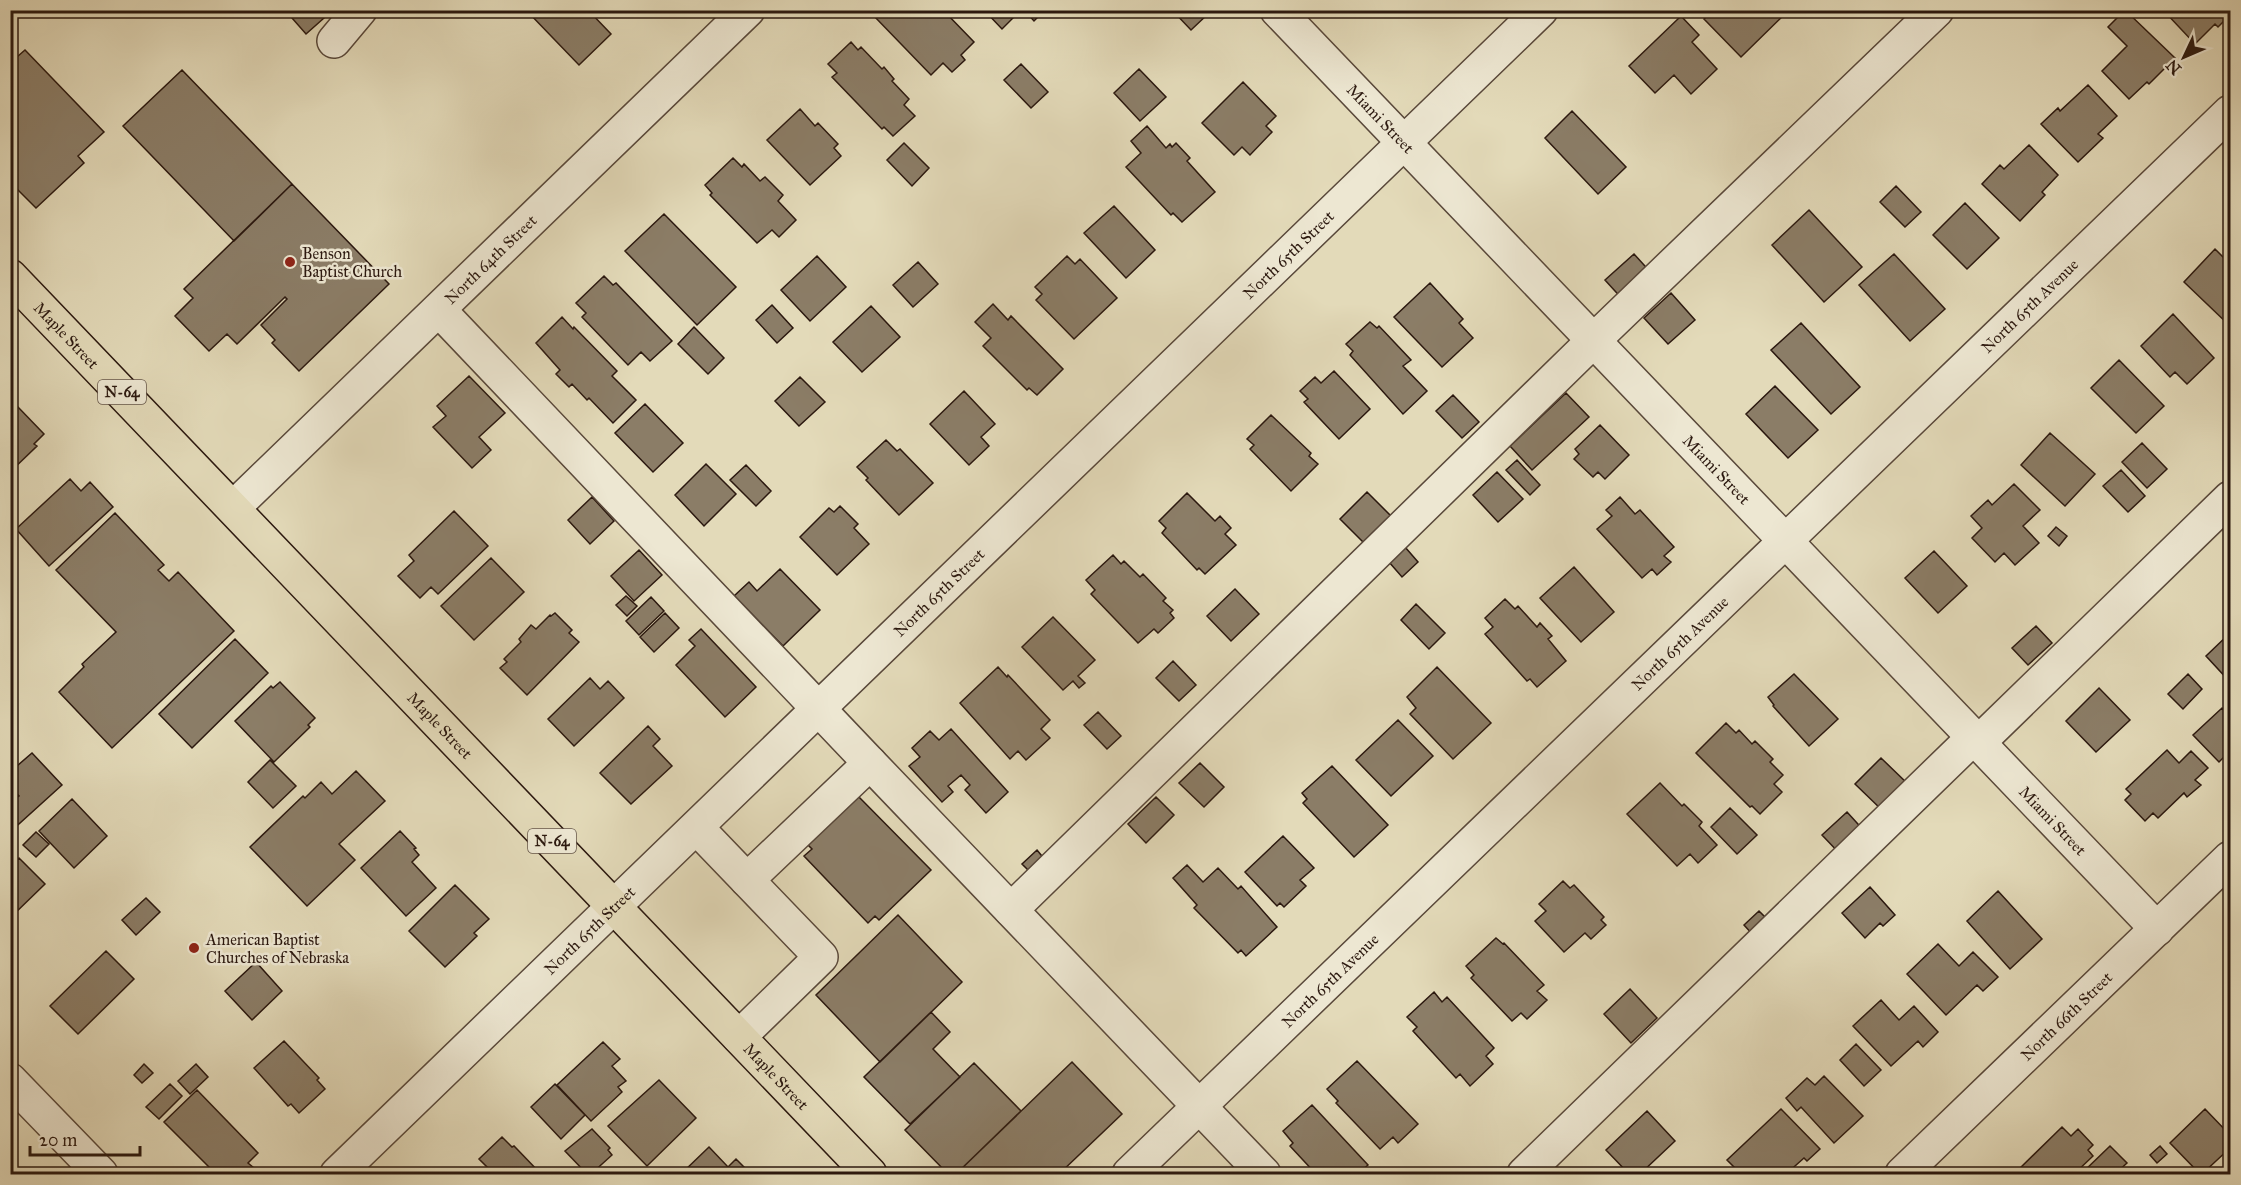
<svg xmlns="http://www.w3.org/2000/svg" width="2241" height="1185" viewBox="0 0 2241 1185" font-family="'IM FELL Great Primer',serif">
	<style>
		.building { fill: #8b7d67; stroke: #2b180f; stroke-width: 1.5 }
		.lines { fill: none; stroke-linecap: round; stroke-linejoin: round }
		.minor-casing { stroke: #59483a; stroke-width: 36 }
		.major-casing { stroke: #2b180f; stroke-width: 36 }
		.minor { stroke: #ede7d2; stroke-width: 33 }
		.major { stroke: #e3dab9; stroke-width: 33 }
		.poi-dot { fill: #8f2418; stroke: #ede7d2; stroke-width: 2 }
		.labels { text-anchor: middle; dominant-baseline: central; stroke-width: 5; stroke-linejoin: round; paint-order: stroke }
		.shield { fill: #ede7d2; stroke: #65564a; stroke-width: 1.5 }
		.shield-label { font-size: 15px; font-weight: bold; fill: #2b180f }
		.street-label { font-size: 16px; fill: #2b180f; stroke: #ede7d2 }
		.poi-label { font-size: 16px; fill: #2b180f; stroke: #ede7d2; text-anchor: start }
	</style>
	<rect width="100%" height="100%" fill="#e3dab9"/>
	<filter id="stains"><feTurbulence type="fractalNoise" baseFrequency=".00333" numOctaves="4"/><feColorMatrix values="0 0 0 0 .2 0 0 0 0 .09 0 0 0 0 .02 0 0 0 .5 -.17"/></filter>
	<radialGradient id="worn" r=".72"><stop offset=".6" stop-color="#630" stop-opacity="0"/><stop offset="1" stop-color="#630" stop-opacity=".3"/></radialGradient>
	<path class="building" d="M285,10H333L306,34Z
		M526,10H588L611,34L579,65Z
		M878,10H943L974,42L961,55L965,60L952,72L943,63L931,75L873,15Z
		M984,10H1021L1002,29Z
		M1024,10H1045L1034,21Z
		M1172,10H1206L1209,13L1191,30Z
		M1713,10H1789L1741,57L1704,19Z
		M2125,10L2175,58L2149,84L2147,82L2129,99L2102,71L2127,46L2108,27Z
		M2230,10V15L2218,27L2215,24L2195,44L2164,11Z
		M1681,16L1699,35L1692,42L1717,69L1691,94L1674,75L1655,93L1629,66Z
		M851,42L858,50L861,47L882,69L884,67L894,79L892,81L909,99L904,105L915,116L893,136L884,127L882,129L832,77L837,73L828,64Z
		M25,50L104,132L78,156L84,163L36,208L10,182V63Z
		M1021,64L1048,92L1031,108L1004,80Z
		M1139,69L1166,97L1140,121L1114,93Z
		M182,70L292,184L234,241L123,126Z
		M1243,82L1276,116L1266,126L1272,132L1250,155L1242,147L1234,155L1202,123Z
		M2088,85L2117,116L2098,134L2103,138L2078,162L2041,124L2058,108L2060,111Z
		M800,109L815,126L818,123L838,144L834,148L841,156L810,185L767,140Z
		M1572,111L1626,167L1598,194L1545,138Z
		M1147,126L1166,148L1170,144L1172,147L1176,143L1190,158L1187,161L1215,192L1182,222L1173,213L1171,215L1126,167L1141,153L1131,141Z
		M904,143L929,168L912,186L887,160Z
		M2029,145L2058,175L2042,192L2045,195L2020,221L1982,184L2000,165L2004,169Z
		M733,158L742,167L744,164L760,181L765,177L783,195L778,201L796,220L779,237L772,230L757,243L710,195L712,193L705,185Z
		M292,184L389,284L299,371L272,343L275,340L261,325L287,299L285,297L237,344L227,334L209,351L175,316L193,298L184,289Z
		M1896,186L1921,212L1905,227L1880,202Z
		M1965,203L1999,238L1967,269L1933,235Z
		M1114,206L1155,250L1126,278L1084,233Z
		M1809,210L1862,267L1824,302L1772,245Z
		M664,214L736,287L697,325L625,251Z
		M2215,249L2230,264V326L2184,282Z
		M1634,254L1654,276L1625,302L1605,280Z
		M1894,254L1945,309L1910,341L1859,285Z
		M817,256L846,287L810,321L781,290Z
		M1067,256L1075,264L1080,259L1117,298L1074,339L1036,300L1042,294L1035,287Z
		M918,262L938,284L913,307L893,285Z
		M604,276L613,285L616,283L672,341L650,361L641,352L628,365L582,317L586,313L576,303Z
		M1430,283L1463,319L1459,323L1473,338L1442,367L1394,317Z
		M1671,293L1695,320L1668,344L1644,318Z
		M993,304L1008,320L1011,316L1063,369L1037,395L1029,388L1027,390L983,346L991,338L975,322Z
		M772,305L793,328L777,343L756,320Z
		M871,306L900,337L862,372L833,342Z
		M2173,314L2214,358L2187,384L2175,372L2170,377L2141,346Z
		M562,317L573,329L574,327L617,371L612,376L636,400L613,423L589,398L587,400L572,384L569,387L556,374L560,370L536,343Z
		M1370,322L1377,328L1379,326L1411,360L1403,366L1427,391L1403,414L1350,355L1353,351L1346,344Z
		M1801,323L1860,387L1831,414L1771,350Z
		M694,327L724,358L708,374L678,344Z
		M2119,360L2164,406L2136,433L2091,388Z
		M1334,371L1370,409L1339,439L1304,402L1308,399L1300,391L1315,377L1321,383Z
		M469,376L505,413L479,437L491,450L472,468L433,427L446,416L437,406Z
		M800,377L825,402L799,426L775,401Z
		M1775,386L1818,430L1788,458L1746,414Z
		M964,391L995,424L981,437L989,446L969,465L930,424Z
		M1566,393L1589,417L1532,470L1510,446Z
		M1453,395L1479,422L1462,438L1436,411Z
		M645,404L683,443L653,472L615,433Z
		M17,406L44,434L34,444L37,446L10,472V412Z
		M1271,415L1311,453L1309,456L1318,464L1291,491L1250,449L1254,445L1247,439Z
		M1600,425L1629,455L1605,479L1598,472L1593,477L1574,459L1579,454L1575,449Z
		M2050,433L2095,474L2065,506L2021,465Z
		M886,440L897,451L900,449L933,483L899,515L866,480L868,478L857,467Z
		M2142,443L2167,469L2147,488L2122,462Z
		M1517,460L1540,485L1530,495L1506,470Z
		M706,464L736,494L704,526L675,495Z
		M746,465L771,491L756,506L730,480Z
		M2121,470L2145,496L2128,512L2103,486Z
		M1497,472L1523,499L1498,522L1473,495Z
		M70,479L81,491L90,482L113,507L49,566L16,529Z
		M2014,484L2040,510L2023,526L2039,543L2015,565L2004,553L1995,562L1972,538L1982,528L1971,516L1988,500L1992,505Z
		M1367,492L1392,517L1365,544L1340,519Z
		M1187,493L1215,521L1220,516L1231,528L1225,534L1236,545L1205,574L1199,568L1197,570L1162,533L1166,528L1159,521Z
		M592,497L614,521L590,544L568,520Z
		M1620,497L1635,514L1640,510L1674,547L1664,556L1671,562L1657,575L1652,569L1642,578L1597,529L1612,516L1606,510Z
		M840,506L858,524L854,528L869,544L837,575L800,537L829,508L834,512Z
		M454,511L488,546L438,594L431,587L420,598L398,576L414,561L409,555Z
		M115,513L164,565L158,570L169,581L178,572L234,631L112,748L59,692L84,667L82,664L116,632L56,570Z
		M2056,527L2067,536L2059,546L2048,536Z
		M1405,547L1418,562L1402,577L1389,562Z
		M639,550L662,575L634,601L611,576Z
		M1934,551L1967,586L1938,613L1905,578Z
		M1113,555L1121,564L1124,561L1140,577L1143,574L1166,598L1163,601L1173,610L1170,613L1174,618L1158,633L1154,629L1138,643L1091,594L1095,590L1086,580Z
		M491,558L524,592L474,640L441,606Z
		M1574,567L1614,612L1581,642L1540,598Z
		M780,569L820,610L783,646L734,596L749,582L757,591Z
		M1235,589L1259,614L1231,641L1207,616Z
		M626,596L637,606L627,616L616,605Z
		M651,597L664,611L639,635L626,621Z
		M1505,599L1515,609L1518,606L1537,627L1540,623L1552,636L1548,639L1566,661L1537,687L1530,679L1527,681L1485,634L1493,627L1485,618Z
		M1416,604L1445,633L1429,649L1401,620Z
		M555,613L572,630L569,633L579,642L527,695L500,668L507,662L504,659L521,642L519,639L531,625L536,629L550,615L551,616Z
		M665,613L679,628L654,652L640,637Z
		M1053,617L1095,660L1078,676L1085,683L1079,688L1073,681L1063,690L1022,647Z
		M2036,626L2052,643L2028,665L2012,648Z
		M701,629L756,687L725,717L676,665L695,646L689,640Z
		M2230,633V682L2206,656Z
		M235,639L268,673L192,748L159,714Z
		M1173,661L1196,685L1179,701L1156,678Z
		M998,667L1007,677L1008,675L1050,720L1041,729L1050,738L1026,760L1018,751L1010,759L960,703Z
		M1437,667L1491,723L1453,759L1410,714L1416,708L1407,697Z
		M1794,674L1838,719L1809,746L1773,706L1774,705L1768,697Z
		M2188,674L2202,689L2183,709L2168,694Z
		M590,678L600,689L608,681L624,698L574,746L548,719Z
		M280,682L315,718L308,725L310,727L274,762L235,721L271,686L273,688Z
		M2099,688L2130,720L2096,752L2066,721Z
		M2222,708L2230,718V751L2219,762L2193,735Z
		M1098,712L1121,736L1107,749L1084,725Z
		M1398,720L1433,756L1391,796L1356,760Z
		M1726,723L1736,733L1739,730L1752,744L1755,741L1773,759L1770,762L1783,775L1774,784L1782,792L1760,814L1752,806L1750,807L1696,753Z
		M648,726L660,739L653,746L672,766L631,804L600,773Z
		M951,729L1008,792L986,813L965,790L970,785L961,775L948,786L953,792L942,802L909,766L920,757L912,748L930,731L939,740Z
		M2167,750L2179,763L2191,751L2208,768L2195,780L2201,785L2187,797L2184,793L2158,818L2153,813L2145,821L2125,800L2131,794L2126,789Z
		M32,753L62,785L10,832V803L19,796L10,787V772Z
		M1881,758L1910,786L1884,812L1855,784Z
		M270,760L296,786L273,808L248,782Z
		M1200,763L1224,787L1204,807L1179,783Z
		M1332,766L1388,825L1354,857L1303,803L1307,799L1302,793Z
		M356,771L385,801L339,844L355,860L307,906L250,847L303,796L305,798L321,782L332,794Z
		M1660,783L1682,806L1684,804L1702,822L1699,826L1717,845L1698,863L1690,854L1677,866L1627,814Z
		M857,795L931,870L879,920L875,916L868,923L804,856L812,849L807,844Z
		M1156,797L1174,815L1146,843L1128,824Z
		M72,799L107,836L74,868L39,831Z
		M1730,808L1757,835L1737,854L1711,827Z
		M1847,812L1867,834L1842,856L1822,835Z
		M400,831L416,848L414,849L419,855L412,862L436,888L406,916L361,868Z
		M36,832L49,844L36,857L23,845Z
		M1283,836L1314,868L1300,880L1306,886L1284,907L1280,903L1277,906L1245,872Z
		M1037,850L1046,861L1032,874L1022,864Z
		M19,858L45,884L10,918V867Z
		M1187,865L1203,882L1218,868L1238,889L1241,886L1277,927L1246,956L1241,950L1238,953L1194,908L1197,905L1173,878Z
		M1563,881L1570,888L1574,885L1604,917L1601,920L1606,925L1591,939L1585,933L1564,952L1535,921L1546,911L1539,904Z
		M455,885L489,919L474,933L477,936L445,967L409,931Z
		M1870,887L1895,915L1883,926L1880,923L1865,938L1842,913Z
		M1998,891L2042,939L2010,969L1967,921Z
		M146,898L160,912L136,935L122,920Z
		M1759,911L1769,921L1754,936L1744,925Z
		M898,915L962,982L880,1062L816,995Z
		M1496,938L1503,944L1504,943L1544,985L1537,991L1547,1000L1527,1019L1521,1013L1512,1021L1471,978L1474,975L1466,966Z
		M1938,944L1959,966L1973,952L1998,977L1983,991L1977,985L1946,1015L1907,974Z
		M106,951L134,979L78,1034L50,1006Z
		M256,962L282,991L252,1020L225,991Z
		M1630,989L1657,1018L1631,1043L1604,1014Z
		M1434,992L1442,1002L1447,997L1494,1048L1486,1056L1493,1064L1470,1086L1460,1074L1456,1078L1413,1031L1417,1027L1407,1017Z
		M1881,1000L1899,1020L1914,1006L1938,1032L1923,1047L1918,1041L1891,1066L1853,1026Z
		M931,1012L950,1032L933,1049L960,1077L910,1124L864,1077Z
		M284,1041L319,1078L317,1080L325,1089L299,1113L291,1104L288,1106L254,1068Z
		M603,1042L620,1059L612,1066L626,1081L618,1087L622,1092L591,1121L557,1085Z
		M1856,1044L1881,1070L1864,1086L1840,1060Z
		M1357,1061L1418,1124L1398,1143L1393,1137L1380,1149L1336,1103L1338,1101L1327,1089Z
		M1072,1062L1122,1114L1059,1174H956Z
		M974,1063L1021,1111L956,1174H948L905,1130Z
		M144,1064L153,1073L142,1083L134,1075Z
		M196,1064L208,1077L190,1094L178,1081Z
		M1824,1076L1863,1116L1834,1143L1801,1107L1797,1111L1786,1098L1807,1078L1815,1085Z
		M659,1080L696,1118L647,1166L608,1126Z
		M170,1084L182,1096L159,1119L146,1107Z
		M555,1084L585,1115L561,1139L531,1107Z
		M197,1090L258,1153L248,1163L254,1168L247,1174H216L164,1122Z
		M1312,1105L1368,1165L1358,1174L1356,1172L1353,1174H1316L1290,1146L1293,1143L1283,1131Z
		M1781,1109L1820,1149L1807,1161L1804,1158L1786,1174H1770L1766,1171L1762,1174H1741L1727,1160Z
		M2205,1109L2230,1135V1148L2202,1174H2200L2170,1143Z
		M1647,1111L1675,1141L1640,1174H1629L1606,1150Z
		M2062,1127L2071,1136L2078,1129L2093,1145L2088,1150L2093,1156L2074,1174H2018L2016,1172Z
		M592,1129L610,1148L608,1150L612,1155L591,1174H587L565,1151Z
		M502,1137L512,1147L514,1146L541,1174H488L484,1171L488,1168L479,1159Z
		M2110,1146L2127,1163L2115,1174H2081Z
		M2160,1146L2167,1154L2157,1163L2150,1155Z
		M709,1147L728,1167L736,1159L751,1174H681Z"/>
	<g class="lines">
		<g class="minor-casing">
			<g id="minor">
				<path id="s1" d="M1277,10L2157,929"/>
				<path d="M334,41L360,10"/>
				<path d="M439,310L870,763L1264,1174"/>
				<path id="s2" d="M233,508L748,10"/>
				<path d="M1978,743L2230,498"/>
				<path d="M697,828L821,957L739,1037"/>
				<path d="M747,880L870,763"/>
				<path d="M1011,910L1593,341L1937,10"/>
				<path d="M10,1080L101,1174"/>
				<path id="s3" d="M337,1174L1541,10"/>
				<path id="s4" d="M1129,1174L2230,112"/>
				<path d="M1524,1174L1973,738"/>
				<path id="s5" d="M1902,1174L2230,858"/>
			</g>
		</g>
		<g class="major-casing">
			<g id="major">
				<path id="s6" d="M10,276L870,1174"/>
			</g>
		</g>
		<use href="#minor" class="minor"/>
		<use href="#major" class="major"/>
	</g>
	<g class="poi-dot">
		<circle cx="290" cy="262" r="6"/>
		<circle cx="194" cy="948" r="6"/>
	</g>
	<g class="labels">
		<g class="shield">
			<rect x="98" y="380" width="48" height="24" rx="4.5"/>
			<rect x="528" y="829" width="48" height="24" rx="4.5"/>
		</g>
		<g class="shield-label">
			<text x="122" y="392">N-64</text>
			<text x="552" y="841">N-64</text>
		</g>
		<g class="street-label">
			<text stroke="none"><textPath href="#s1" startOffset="150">Miami Street</textPath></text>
			<text stroke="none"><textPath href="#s3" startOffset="1323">North 65th Street</textPath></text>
			<text stroke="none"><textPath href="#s2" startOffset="358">North 64th Street</textPath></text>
			<text stroke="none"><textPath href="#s4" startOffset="1251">North 65th Avenue</textPath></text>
			<text stroke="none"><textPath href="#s6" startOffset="82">Maple Street</textPath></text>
			<text stroke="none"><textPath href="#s1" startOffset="636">Miami Street</textPath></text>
			<text stroke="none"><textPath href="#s3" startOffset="837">North 65th Street</textPath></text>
			<text stroke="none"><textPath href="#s4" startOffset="765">North 65th Avenue</textPath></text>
			<text stroke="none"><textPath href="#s6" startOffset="622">Maple Street</textPath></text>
			<text stroke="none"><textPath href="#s1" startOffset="1122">Miami Street</textPath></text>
			<text stroke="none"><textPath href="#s3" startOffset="351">North 65th Street</textPath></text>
			<text stroke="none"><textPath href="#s4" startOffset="279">North 65th Avenue</textPath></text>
			<text stroke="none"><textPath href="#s5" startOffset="228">North 66th Street</textPath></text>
			<text stroke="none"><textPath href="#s6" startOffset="1108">Maple Street</textPath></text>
		</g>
		<g class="poi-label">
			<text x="302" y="253">Benson<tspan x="302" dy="18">Baptist Church</tspan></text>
			<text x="206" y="939">American Baptist<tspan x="206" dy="18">Churches of Nebraska</tspan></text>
		</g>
	</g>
	<rect width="2241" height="1185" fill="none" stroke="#e3dab9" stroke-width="36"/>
	<rect x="12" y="12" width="2217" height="1161" fill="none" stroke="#2b180f" stroke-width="3"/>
	<rect x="18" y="18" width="2205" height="1149" fill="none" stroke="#2b180f" stroke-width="1.5"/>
	<g transform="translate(2184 57) rotate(226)" stroke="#ede7d2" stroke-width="4.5" paint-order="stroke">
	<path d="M0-4.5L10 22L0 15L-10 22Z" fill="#2b180f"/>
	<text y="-9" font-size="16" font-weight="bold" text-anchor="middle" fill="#2b180f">N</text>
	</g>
	<path d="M30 1146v9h110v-9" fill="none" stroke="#2b180f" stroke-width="3"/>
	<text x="39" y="1146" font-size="18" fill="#2b180f" stroke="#ede7d2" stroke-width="4.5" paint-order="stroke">20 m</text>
	<rect width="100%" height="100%" filter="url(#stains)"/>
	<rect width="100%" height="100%" fill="url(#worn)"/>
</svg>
